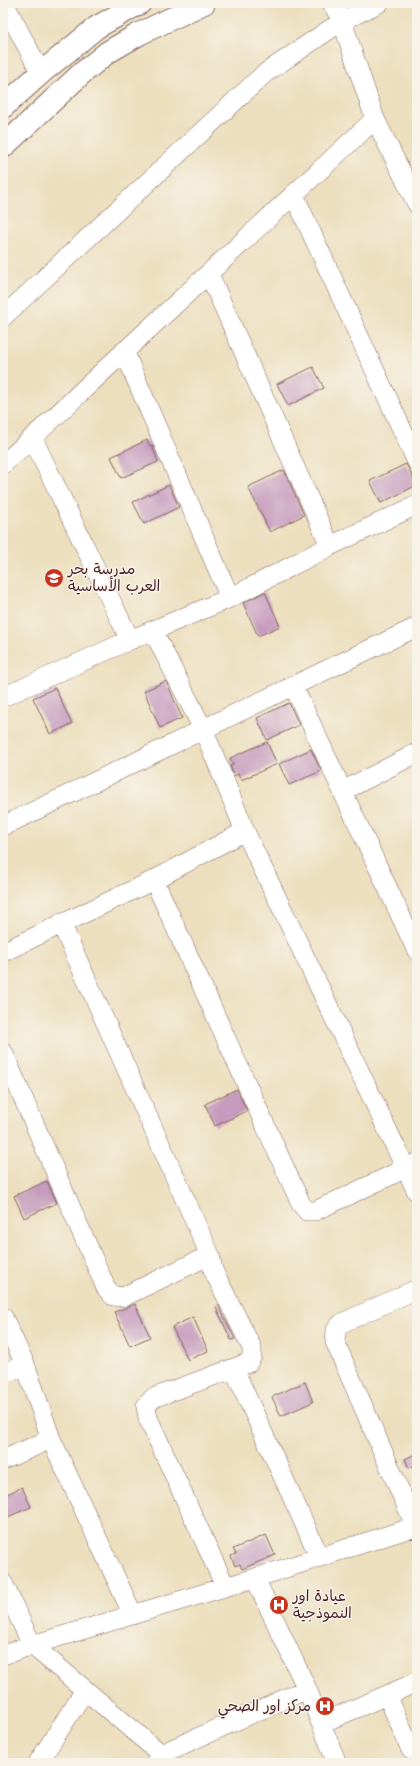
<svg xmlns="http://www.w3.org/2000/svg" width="420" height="1766" viewBox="0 0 420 1766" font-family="'Comic Neue','Playpen Sans Arabic',sans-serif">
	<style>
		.building { fill: #c59abd }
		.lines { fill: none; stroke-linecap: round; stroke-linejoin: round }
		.minor-casing { stroke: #83625e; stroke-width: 20 }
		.major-casing { stroke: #83625e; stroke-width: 24 }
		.minor { stroke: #fff; stroke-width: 19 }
		.major { stroke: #fff; stroke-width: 22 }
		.labels { text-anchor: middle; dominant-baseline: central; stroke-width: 3; stroke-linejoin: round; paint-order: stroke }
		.poi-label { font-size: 15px; fill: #4a1f2b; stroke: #f7f3e8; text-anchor: start }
	</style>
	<rect width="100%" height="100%" fill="#f7f3e8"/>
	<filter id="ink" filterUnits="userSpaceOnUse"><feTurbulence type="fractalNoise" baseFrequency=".025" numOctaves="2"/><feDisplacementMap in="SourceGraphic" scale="8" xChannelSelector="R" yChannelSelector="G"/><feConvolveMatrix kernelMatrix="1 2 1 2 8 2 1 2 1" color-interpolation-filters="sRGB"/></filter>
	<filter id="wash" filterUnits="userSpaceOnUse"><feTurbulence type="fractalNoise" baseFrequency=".012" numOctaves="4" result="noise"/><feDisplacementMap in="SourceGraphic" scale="16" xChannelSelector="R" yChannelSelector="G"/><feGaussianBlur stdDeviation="0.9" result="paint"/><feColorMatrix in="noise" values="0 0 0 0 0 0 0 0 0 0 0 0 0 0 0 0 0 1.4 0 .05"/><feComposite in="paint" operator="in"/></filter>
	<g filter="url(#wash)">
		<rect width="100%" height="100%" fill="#ecdfbe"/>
		<g id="blocks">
			<path class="building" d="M313,367L324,388L288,406L277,384Z
				M147,440L150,446L152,445L158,462L121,478L111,457Z
				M406,464L417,485L381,503L370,481Z
				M284,470L304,515L270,532L248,487Z
				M169,485L179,507L144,524L133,502Z
				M265,592L280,626L258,636L243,603Z
				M166,681L182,718L160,728L144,691Z
				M55,688L72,724L50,734L33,698Z
				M289,703L299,725L267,740L257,718Z
				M267,742L277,764L241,780L238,774L234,776L230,766L233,764L230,758Z
				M311,749L321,771L289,785L279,764Z
				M237,1089L247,1111L215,1126L205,1104Z
				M47,1181L57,1203L24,1218L14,1196Z
				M135,1304L150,1337L130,1346L114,1312Z
				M218,1305L235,1339L231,1340L216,1307Z
				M193,1317L208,1351L188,1360L172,1327Z
				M305,1382L313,1402L281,1416L272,1397Z
				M417,1453V1465L409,1468L405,1459Z
				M22,1487L31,1507L3,1519V1496Z
				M266,1535L275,1555L242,1569L240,1564L235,1566L231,1556L236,1554L233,1549Z"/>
		</g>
	</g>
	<g filter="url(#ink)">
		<use href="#blocks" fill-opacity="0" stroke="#83625e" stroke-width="1"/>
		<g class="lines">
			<g class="minor-casing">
				<path id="minor" d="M4,3L41,73
					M332,3L342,21L375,119L417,204
					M294,195L417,462
					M209,274L330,546
					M3,317L264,74L342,21L379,3
					M124,351L230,598
					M33,439L130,640
					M3,464C45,428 84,388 125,351C208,274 292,196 375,119
					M153,631L204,731L245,831L417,1192
					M293,685L417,951
					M3,697L130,640L230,598L330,546L417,505
					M343,791L417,753
					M3,826C141,760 278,692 417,627
					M154,880L301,1204L307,1211H315L417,1163
					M61,923L210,1255L213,1270L252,1348V1356L248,1363L153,1398L146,1406L148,1418L225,1586
					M3,952L154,880L245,831
					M3,1052L106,1288L113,1296L123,1297L210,1255
					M417,1289L342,1323L336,1330L335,1342L417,1530
					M3,1317L25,1364L51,1439L133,1615
					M234,1369L319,1556
					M3,1374L25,1364
					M3,1460L51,1439
					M255,1578L307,1689L337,1763
					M3,1583L32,1645L161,1754L168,1763
					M3,1655L32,1645L255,1578L417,1526
					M387,1695L411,1750
					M322,1723L417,1682
					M38,1763L85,1690
					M155,1763L161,1754L307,1689"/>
			</g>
			<g class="major-casing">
				<path id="major" d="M3,107L41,73L97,27L140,3
					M3,147L81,74L108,52L139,34L204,3"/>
			</g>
			<use href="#minor" class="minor"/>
			<use href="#major" class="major"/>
		</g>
	</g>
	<defs>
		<g id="school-disc" transform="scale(1)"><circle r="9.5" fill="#c8321e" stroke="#f7f3e8"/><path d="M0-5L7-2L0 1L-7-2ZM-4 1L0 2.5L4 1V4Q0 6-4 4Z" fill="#fff"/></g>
		<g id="hospital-disc" transform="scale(1)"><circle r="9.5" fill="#c8321e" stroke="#f7f3e8"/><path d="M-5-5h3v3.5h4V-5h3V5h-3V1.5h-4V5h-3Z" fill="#fff"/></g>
	</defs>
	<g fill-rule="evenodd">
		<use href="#school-disc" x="54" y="578"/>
		<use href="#hospital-disc" x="279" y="1605"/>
		<use href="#hospital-disc" x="325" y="1706"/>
	</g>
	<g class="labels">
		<g class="poi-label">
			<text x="68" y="569">مدرسة بحر<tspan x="68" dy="17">العرب الأساسية</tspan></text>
			<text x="293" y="1596">عيادة اور<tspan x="293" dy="17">النموذجية</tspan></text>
			<text x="311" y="1706" text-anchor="end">مركز اور الصحي</text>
		</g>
	</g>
	<rect width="420" height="1766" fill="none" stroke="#f7f3e8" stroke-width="16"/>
</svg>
